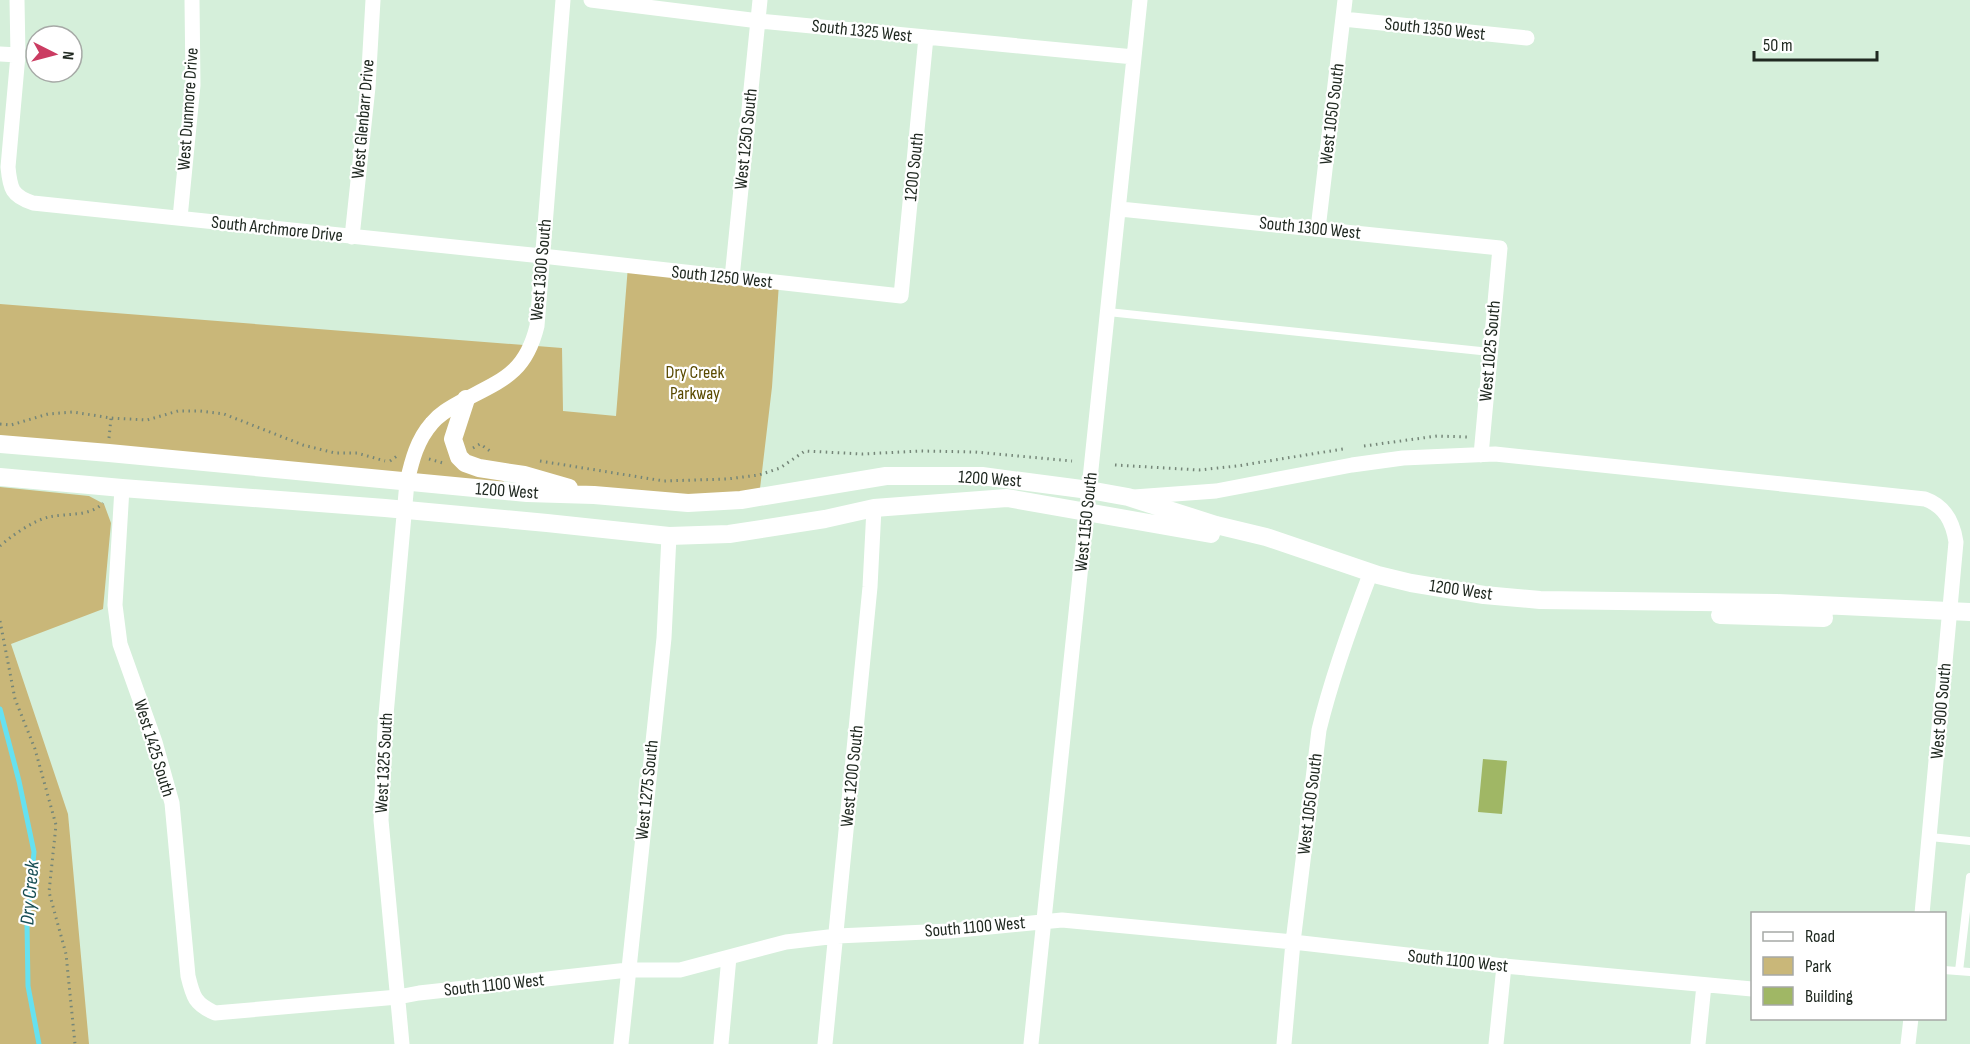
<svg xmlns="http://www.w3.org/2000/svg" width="1970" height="1044" viewBox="0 0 1970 1044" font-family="'Sofia Sans Condensed',sans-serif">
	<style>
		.green { fill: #c9b779 }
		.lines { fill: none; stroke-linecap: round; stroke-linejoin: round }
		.stream { stroke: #66e1f0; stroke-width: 5 }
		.building { fill: #a0b765 }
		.path { stroke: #758678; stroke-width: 3; stroke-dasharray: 1.5 4.5; stroke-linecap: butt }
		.service { stroke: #fff; stroke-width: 8 }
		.minor { stroke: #fff; stroke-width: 15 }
		.tertiary { stroke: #fff; stroke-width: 18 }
		.labels { text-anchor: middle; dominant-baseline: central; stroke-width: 4.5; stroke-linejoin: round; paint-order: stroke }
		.street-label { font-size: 18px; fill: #202921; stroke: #fff }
		.park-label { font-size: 18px; fill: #5a4a00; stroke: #fff }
		.water-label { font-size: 20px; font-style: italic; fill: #164d53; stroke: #fff }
	</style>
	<rect width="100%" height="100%" fill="#d5efda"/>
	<path class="green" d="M628,266L779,283L772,387L759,497L650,501L512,475L493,490L0,436V304L562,348L563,411L616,416Z
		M0,487L89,496L104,504L111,523L103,609L11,644L68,814L89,1044H0Z"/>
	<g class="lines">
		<path class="stream" d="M0,709L19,781L34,852L27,924L28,986L39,1044"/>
	</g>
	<path class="building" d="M1483,759L1507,761L1502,814L1478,812Z"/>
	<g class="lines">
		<path class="path" d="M0,424L11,425L48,414L73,412L111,418L147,420L178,411H200L224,414L303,445L335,453H357L385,461
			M109,438L111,418
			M1364,446L1437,436L1468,437
			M473,448L480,444L490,451
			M429,459L443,463
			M390,461L397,456
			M540,461L664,481L727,479L759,475L780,468L805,451L862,454L921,451L975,452L1072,461
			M1115,465L1199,470L1237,466L1343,449
			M0,546C11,536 34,520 49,517C66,513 90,517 103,503
			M0,621L15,699L35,749L56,825L49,892L66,954L75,1044"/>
		<path class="service" d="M1108,312L1490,352
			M1930,837L1970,841
			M1944,970L1970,972
			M1959,971L1970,877"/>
		<path class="minor" d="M17,0L18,55L8,167C10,189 12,196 33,203L542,256L901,296L926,37
			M591,0L759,21L1134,57
			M1343,19L1527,38
			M0,54L18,55
			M1120,209L1500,248L1481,455
			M180,218L193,85L192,0
			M1318,229L1345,0
			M352,237L368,87L373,0
			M732,278L760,0
			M122,488L115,605L120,644L155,742L172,803L188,976C193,997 195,1004 215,1013L398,997L419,993L628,970H680L786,942L837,936L949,931L1062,920L1293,942L1504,966L1752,989
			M1134,497L1216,491L1352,465L1403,458L1495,454L1925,499C1945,506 1953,522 1956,542L1922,914
			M402,1044L381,820L385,726L407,482C412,460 417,440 432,423C441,412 454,406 466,399C505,379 526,371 537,326L563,0
			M621,1044L664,638L669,536
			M721,1044L729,957
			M825,1044L870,587L874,508
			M1031,1044L1140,0
			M1284,1044L1293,942L1319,730C1332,676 1351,624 1371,572
			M1496,1044L1504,966
			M1698,1044L1704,985
			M1908,1044L1911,1018"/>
		<path class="tertiary" d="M466,399L453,439L459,457L465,463L479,468L524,475L569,488
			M0,444L109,453L527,493L594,495L688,503L741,500L886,476H982L1089,490L1128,497L1216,525L1266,537L1378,575L1411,583L1484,595L1540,600L1777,603L1970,612
			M0,477L122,488L385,508L547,523L669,536L729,534L825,519L874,508L1007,498L1211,534
			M1720,615L1824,618"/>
	</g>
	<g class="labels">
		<g class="street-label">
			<text transform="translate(1435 29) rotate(6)">South 1350 West</text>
			<text transform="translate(862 31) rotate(6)">South 1325 West</text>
			<text transform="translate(188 109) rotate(-86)">West Dunmore Drive</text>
			<text transform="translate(1332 114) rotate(-83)">West 1050 South</text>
			<text transform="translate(363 119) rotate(-85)">West Glenbarr Drive</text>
			<text transform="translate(746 139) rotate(-84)">West 1250 South</text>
			<text transform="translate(914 167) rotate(-84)">1200 South</text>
			<text transform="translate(1310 228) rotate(6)">South 1300 West</text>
			<text transform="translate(277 229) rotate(6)">South Archmore Drive</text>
			<text transform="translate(541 270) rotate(-85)">West 1300 South</text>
			<text transform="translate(722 277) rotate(6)">South 1250 West</text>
			<text transform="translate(1490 351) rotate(-85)">West 1025 South</text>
			<text transform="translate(990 479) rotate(4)">1200 West</text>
			<text transform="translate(507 491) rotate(4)">1200 West</text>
			<text transform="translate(1086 522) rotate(-84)">West 1150 South</text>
			<text transform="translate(1461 590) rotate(8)">1200 West</text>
			<text transform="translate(1941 711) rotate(-85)">West 900 South</text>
			<text transform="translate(154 748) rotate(73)">West 1425 South</text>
			<text transform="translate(384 763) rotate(-87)">West 1325 South</text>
			<text transform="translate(852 776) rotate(-84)">West 1200 South</text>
			<text transform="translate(647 790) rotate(-84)">West 1275 South</text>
			<text transform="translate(1310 804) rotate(-83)">West 1050 South</text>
			<text transform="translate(975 927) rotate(-5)">South 1100 West</text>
			<text transform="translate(1458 961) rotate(6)">South 1100 West</text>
			<text transform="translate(494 985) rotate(-6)">South 1100 West</text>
		</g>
		<g class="park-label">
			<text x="695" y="372">Dry Creek<tspan x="695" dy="21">Parkway</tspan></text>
		</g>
		<g class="water-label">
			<text transform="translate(30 893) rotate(-85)">Dry Creek</text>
		</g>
	</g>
	<rect x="1751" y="912" width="195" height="108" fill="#ffffff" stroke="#a6a9a6" stroke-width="1.5"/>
	<rect x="1763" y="932" width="30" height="9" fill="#ffffff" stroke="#a6a9a6" stroke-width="1.5"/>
	<text x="1805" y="942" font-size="18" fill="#202921">Road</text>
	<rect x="1763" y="957" width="30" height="18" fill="#c9b779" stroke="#a6a9a6" stroke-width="1.5"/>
	<text x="1805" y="972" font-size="18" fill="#202921">Park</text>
	<rect x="1763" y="987" width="30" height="18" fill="#a0b765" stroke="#a6a9a6" stroke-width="1.5"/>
	<text x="1805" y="1002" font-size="18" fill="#202921">Building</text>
	<g transform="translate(54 54) rotate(96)"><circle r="28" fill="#ffffff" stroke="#a6a9a6" stroke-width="1.5"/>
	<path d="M0-4.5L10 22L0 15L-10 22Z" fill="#cb3c62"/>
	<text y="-9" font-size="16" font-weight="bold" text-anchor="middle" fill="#202921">N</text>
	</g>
	<path d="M1754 51v9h123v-9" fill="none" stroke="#202921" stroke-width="3"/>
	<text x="1763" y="51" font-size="18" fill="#202921" stroke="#ffffff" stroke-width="4.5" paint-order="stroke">50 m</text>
</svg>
